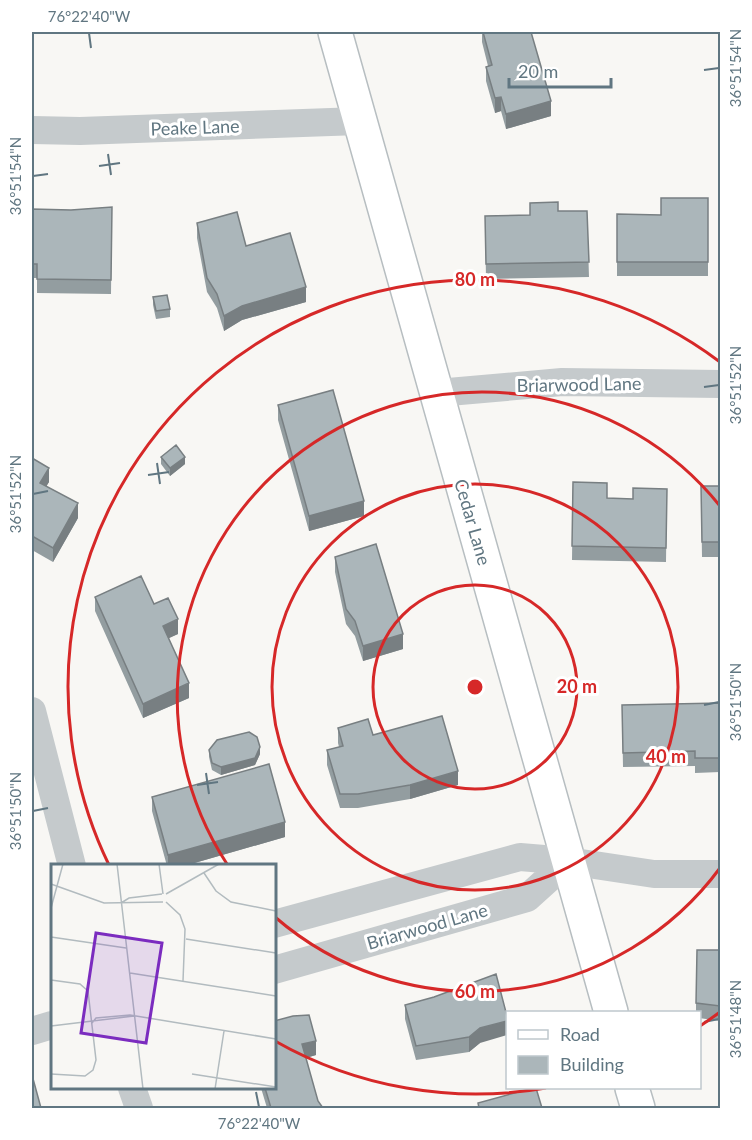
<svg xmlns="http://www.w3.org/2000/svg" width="752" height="1140" viewBox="0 0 752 1140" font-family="Lato,sans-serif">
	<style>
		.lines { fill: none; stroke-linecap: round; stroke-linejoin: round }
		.secondary-casing { stroke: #b7bec1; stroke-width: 36 }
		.street { stroke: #c5cacc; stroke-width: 28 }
		.secondary { stroke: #fff; stroke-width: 33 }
		.wall { fill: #939da0 }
		.shaded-wall { fill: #787f82 }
		.building { fill: #abb6ba; stroke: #787f82; stroke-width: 1.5 }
		.ticks { fill: none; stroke: #607681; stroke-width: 2 }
		.ring { fill: none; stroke: #d62828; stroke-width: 3 }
		.labels { text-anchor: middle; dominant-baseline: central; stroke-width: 6; stroke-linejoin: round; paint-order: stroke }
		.street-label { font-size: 18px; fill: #607681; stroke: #fff }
		.inset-road { fill: none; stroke: #b2bbbf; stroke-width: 1.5 }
		.view { fill: #7b2cbf; fill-opacity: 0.15; stroke: #7b2cbf; stroke-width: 3 }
		.inset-edge { fill: none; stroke: #607681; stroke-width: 3 }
		.centre { fill: #d62828; stroke: #fff; stroke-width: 3 }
		.ring-label { font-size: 18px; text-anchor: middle; font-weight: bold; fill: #d62828; stroke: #fff; stroke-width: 6; stroke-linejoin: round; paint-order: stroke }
		.neatline { fill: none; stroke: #607681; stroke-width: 2 }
		.ticks-label { font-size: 15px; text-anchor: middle; fill: #607681 }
	</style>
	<rect width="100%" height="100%" fill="#f8f7f4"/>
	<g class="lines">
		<g class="secondary-casing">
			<path id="secondary" d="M335,32L611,1012
				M632,1088L638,1108"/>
		</g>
		<path class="street" d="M32,130L80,131L359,121
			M437,393L562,382L720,384
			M32,711L72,866
			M274,924L520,857L568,861L654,874H720
			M274,970L527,898L568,861
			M32,1031L52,1025
			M132,1088L139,1108"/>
		<use href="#secondary" class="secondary"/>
	</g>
	<path class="wall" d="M482,32H531L551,116L506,129L501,111L495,113L486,81V67L488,66L482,42Z
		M708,198V276H617V214L661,215Z
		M530,203L558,211H587L589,277L486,279L485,216L530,215Z
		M112,207L111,294L37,293V278H32V209L71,210Z
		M197,223L246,246L306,302L242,320L224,331L217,308L207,292L197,238Z
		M153,297L170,309V317L156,319L153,305Z
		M278,405L364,516L309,531L278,420Z
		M161,457L185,464L170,476L161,464Z
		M32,458L49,482L46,486L78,518L53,562L32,550Z
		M573,482L607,498L633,499L667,489L666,562L572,560Z
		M701,486H720V557H702Z
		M335,557L403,649L363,661L355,636L346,624L335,572Z
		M95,597L154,604L178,634L168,638L189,698L143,718L95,611Z
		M720,703V772L695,773V766L623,767L622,705Z
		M338,728L373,735L458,785L410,799L358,808H340L327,765V750L339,747L338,743Z
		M209,750L260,754L255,765L221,775L212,770L209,757Z
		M152,797L285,837L184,866H167L152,811Z
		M720,950V1021L699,1018V1012H696V1003Z
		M405,1005L480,1043L469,1052L416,1060L405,1019Z
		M274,1021L316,1055L306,1058L318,1101L323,1108H267L261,1088H274Z"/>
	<path class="shaded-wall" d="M501,97V111L495,113V98Z
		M551,101V116L506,129V114Z
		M306,287V302L242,320L224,331V316L242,306Z
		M185,457V464L170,476V468Z
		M49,468V482L40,497V483Z
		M364,501V516L309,531V516Z
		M78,503V518L53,562V548Z
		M178,619V634L163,641V626Z
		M403,634V649L363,661V646Z
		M189,683V698L143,718V704Z
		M260,747V754L255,765L221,775V767Z
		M458,771V785L410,799V785Z
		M285,822V837L184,866H168V855Z
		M507,1021V1035L480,1043L469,1052V1037L480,1028Z
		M316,1041V1055L302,1059V1044Z"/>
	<path class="building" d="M483,32H531L551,101L506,114L501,97L495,98L486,67L492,65Z
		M661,198H708V262H617V214L661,215Z
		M558,202V211H587L589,262L486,264L485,216L530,215V203Z
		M112,207L111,280L37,279V264H32V209L71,210Z
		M237,212L246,246L290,233L306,287L242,306L224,316L217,294L207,278L197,223Z
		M167,295L170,309L156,311L153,297Z
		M333,390L364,501L309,516L278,405Z
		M176,445L185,457L170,468L161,457Z
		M32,458L49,468L40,483L78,503L53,548L32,536Z
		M573,482L607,483V498L633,499V488L667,489L666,548L572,546Z
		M701,486H720V542H702Z
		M376,544L403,634L363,646L355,621L346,609L335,557Z
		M141,576L154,604L168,598L178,619L163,626L189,683L143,704L95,597Z
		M720,703V758H695V751L623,753L622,705Z
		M442,716L458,771L410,785L358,794H340L327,750L343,746L338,728L368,719L373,735Z
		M249,732L257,737L260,747L255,758L221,767L212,763L209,750L217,740Z
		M269,764L285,822L168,855L152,797Z
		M697,950H720V1006L696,1003Z
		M496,974L507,1016V1021L480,1028L469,1037L416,1046L405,1005L434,997Z
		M309,1015L316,1041L302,1044L318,1101L323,1108H271L265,1088H274V1021L293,1016Z
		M32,1075L41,1108H32Z
		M533,1088H536L542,1108H479L478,1103Z"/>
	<path class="ticks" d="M89,33L91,48M704,70L719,68M108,154L111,175M99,166L120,163M33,176L48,174M704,387L719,385M157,463L160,484M148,475L169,472M33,494L48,491M704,705L719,702M206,773L209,794M197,785L218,782M33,811L48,808M704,1022L719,1019M256,1092L259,1107"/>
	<g class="ring">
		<circle cx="475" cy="687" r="102"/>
		<circle cx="475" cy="687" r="203"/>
		<path d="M720 868A305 305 0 0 1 275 917M227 864A305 305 0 0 1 720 506"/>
		<path d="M720 1012A407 407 0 0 1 700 1026M546 1088A407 407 0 0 1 275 1041M109 865A407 407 0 0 1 720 362"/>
	</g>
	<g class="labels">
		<g class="street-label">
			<text transform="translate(195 127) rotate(-2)">Peake Lane</text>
			<text transform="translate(579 384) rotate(-1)">Briarwood Lane</text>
			<text transform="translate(473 522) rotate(74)">Cedar Lane</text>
			<text transform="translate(427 926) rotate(-16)">Briarwood Lane</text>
		</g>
	</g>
	<g transform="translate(51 864)">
		<rect width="225" height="225" fill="#f8f7f4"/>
		<path class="inset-road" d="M66,0L92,225M108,0L112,30M153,9L165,27L180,38L225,47M0,20L53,39L112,38M115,30L168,0M115,38L129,51L134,65L132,117M70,39L78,34L111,30M0,44L12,0M0,73L75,84M135,75L225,89M79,109L225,132M0,116L29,120L37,127L45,196L42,206L34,212L0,210M41,159L45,154L79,151L225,175M0,162L83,152M141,210L225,223M164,225L173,167"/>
		<path class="view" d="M45,69L111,79L95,179L30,169Z"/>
		<rect width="225" height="225" class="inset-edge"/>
	</g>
	<circle cx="475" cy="687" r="9" class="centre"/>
	<g class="ring-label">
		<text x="475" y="286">80 m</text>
		<text x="577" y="693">20 m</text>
		<text x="666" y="763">40 m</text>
		<text x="475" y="998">60 m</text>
	</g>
	<rect width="752" height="1140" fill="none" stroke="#ffffff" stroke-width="66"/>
	<rect x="506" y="1011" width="195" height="78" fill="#ffffff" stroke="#bfc8cd" stroke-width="1.5"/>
	<rect x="518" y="1030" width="30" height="9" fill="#ffffff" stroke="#bfc8cd" stroke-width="1.5"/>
	<text x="560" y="1041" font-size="18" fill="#607681">Road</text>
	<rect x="518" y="1056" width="30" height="18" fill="#abb6ba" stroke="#bfc8cd" stroke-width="1.5"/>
	<text x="560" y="1071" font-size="18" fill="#607681">Building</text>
	<path d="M509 78v9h102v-9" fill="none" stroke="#607681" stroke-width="3"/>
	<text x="518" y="78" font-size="18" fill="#607681" stroke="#ffffff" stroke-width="4.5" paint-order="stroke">20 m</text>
	<rect x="33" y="33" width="686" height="1074" class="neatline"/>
	<g class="ticks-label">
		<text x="89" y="22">76°22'40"W</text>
		<text transform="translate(736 68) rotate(-90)" y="5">36°51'54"N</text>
		<text transform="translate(16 176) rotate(-90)" y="5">36°51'54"N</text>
		<text transform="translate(736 385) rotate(-90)" y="5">36°51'52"N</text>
		<text transform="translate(16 494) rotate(-90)" y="5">36°51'52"N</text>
		<text transform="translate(736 702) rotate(-90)" y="5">36°51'50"N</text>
		<text transform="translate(16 811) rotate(-90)" y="5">36°51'50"N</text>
		<text transform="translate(736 1019) rotate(-90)" y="5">36°51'48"N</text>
		<text x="259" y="1129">76°22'40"W</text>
	</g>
</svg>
